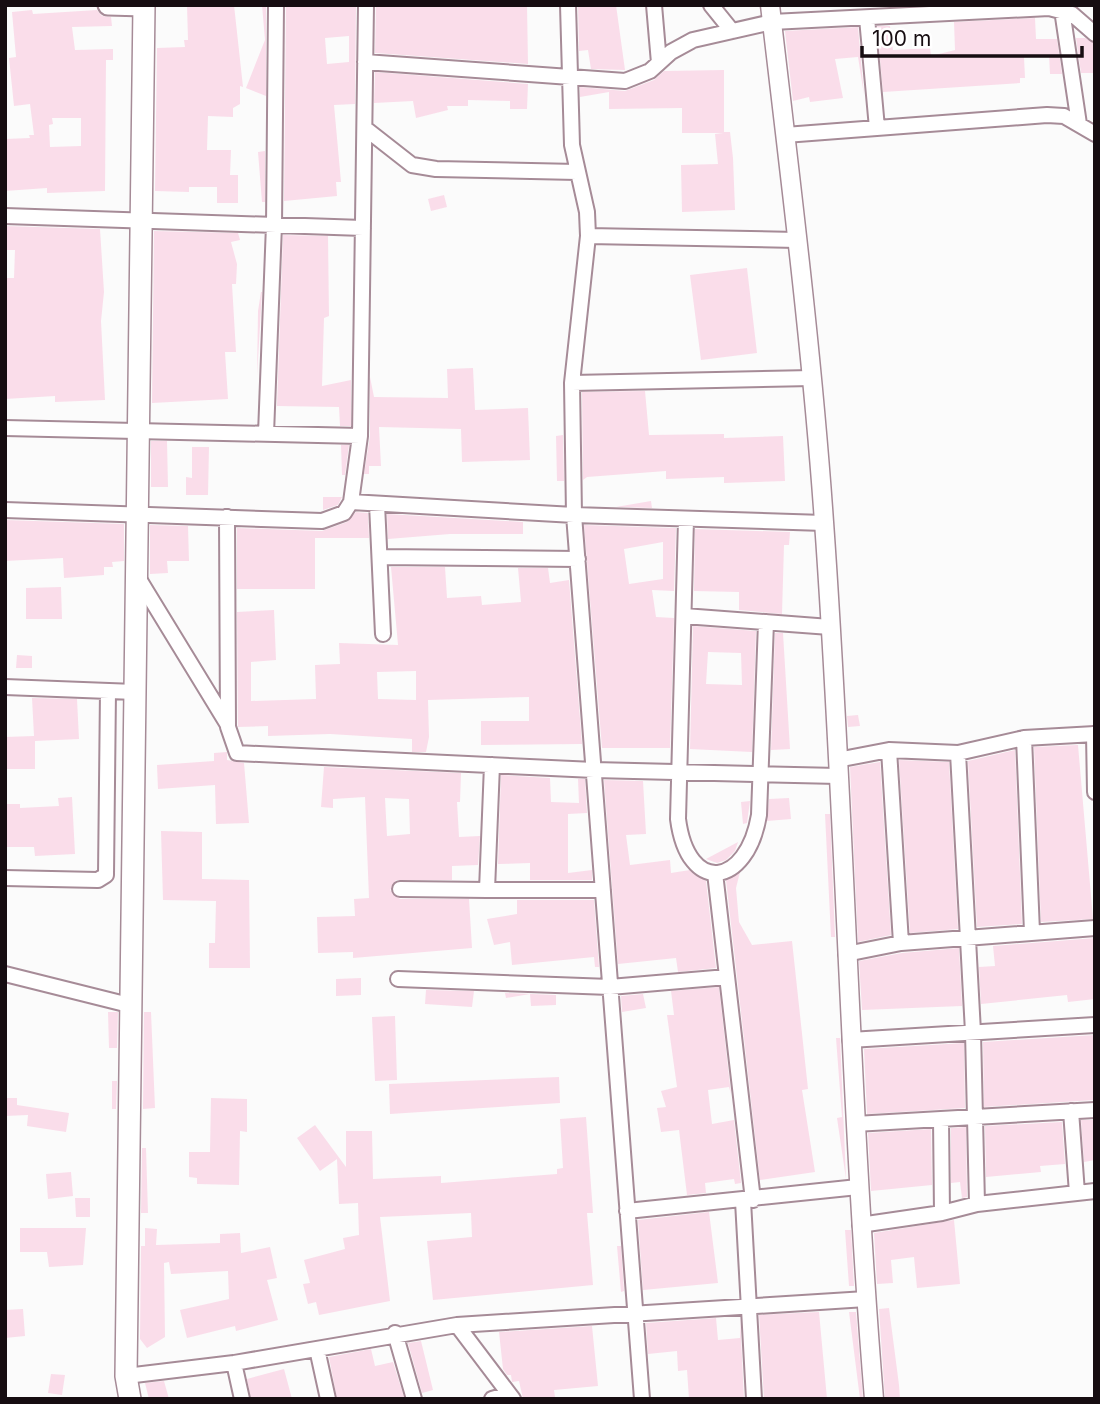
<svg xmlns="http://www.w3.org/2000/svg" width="1100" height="1404" viewBox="0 0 1100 1404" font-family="Inter,sans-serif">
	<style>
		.building { fill: #faddea; fill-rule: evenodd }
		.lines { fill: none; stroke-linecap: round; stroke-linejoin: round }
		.minor-casing { stroke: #a68b97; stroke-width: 18 }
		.tertiary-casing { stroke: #a68b97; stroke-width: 21 }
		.secondary-casing { stroke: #a68b97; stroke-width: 23 }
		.primary-casing { stroke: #a68b97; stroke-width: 24 }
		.minor { stroke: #fff; stroke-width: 14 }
		.tertiary { stroke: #fff; stroke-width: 18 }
		.secondary { stroke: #fff; stroke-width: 19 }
		.primary { stroke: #fff; stroke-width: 21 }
	</style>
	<rect width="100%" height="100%" fill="#fbfbfb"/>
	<path class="building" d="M187,5H234L243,87L240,86V104L233,108V117L208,116L207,150H231L230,175H238V203H217V187H189V192L155,191L157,48L185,47L184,40H188Z
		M262,5H266V96L246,88L265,40Z
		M286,5H356L355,104L334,105L341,182H336L337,196L284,201ZM349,36V62L327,64L325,38Z
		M376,5H527L528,64L375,53Z
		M578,5H616L625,70L591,69L588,50L579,51Z
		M32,10L33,14L97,10L102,16L111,17L112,26L72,27L75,50L113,49V60H106L105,191L47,193V188L5,191V139L30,138L29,135H34L30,104L14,106L9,58L16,57L12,12ZM52,118H81V146L50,147L49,125L53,124Z
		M1035,18L1036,39H1057L1062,74H1050L1049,55L1024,57L1025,78H1020V83L883,92L877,26H890L893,50L930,48L931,56L955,50L954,22Z
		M858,27L864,95L858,57L835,59L843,98L810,102L809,97L793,101L785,31Z
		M1076,38H1085L1095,43V73H1081Z
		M724,70V132H730L733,158L735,210L682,212L681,165L718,164L715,134L723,133H682V108L609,109V92L580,97V87L625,91L654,80L664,71Z
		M375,72L528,84L527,109H510V101L468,100V106H447L448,110L416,118L413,101L374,103Z
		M265,151V202H262L258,152Z
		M444,195L447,207L431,211L428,199Z
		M5,226L100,229L104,292L101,321L105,400L55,402V396L5,399V278H14L15,250H5Z
		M154,231L238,233L240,240L231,242L237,264L236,284H232L236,352H225L228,399L152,403Z
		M283,235L328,236L329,316L324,318L322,386L351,380V426H340L339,407L277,406Z
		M747,268L757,353L701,360L690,275Z
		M261,292H262L257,376L258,311Z
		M473,368L475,410L528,408L530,460L462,462L461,429L379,427L381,466H369V474H364L370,436V377L374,397L448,398L447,369Z
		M645,391L649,435L724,434V438L783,436L785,481L724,483V477L666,479V471L587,477L583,480L582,392Z
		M563,435L564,481H557L556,436Z
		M151,441H167L168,487H151Z
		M341,445H349L345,475H342Z
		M192,447H209L208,495H186V477L192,478Z
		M323,497H342L338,505L323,510Z
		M651,501L652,508L616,507Z
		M356,512L368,513L369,538H315V589H237V528L322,531L347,522Z
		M387,514L523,522V534H450L388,539Z
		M5,520L124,524V561L112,562L113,567H104V575L64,578L63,558L5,561Z
		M150,525L188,526L189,561H167L168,573L150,574Z
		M584,525L676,528L674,591L652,590L656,617L674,618L670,748H602ZM663,542V579L629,584L624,549Z
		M695,529L790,532L789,545H784L782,614L739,610V592L694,591Z
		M391,567H445L447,598L481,596L482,605L521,602L518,568H548L550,583L569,580L582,744L481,745V721H529V697L428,700L429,737L426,752H412V739L330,734L268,736V726L238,727L237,612L274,610L276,660L251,662V701L316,699L315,665L340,664L339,643L398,645ZM416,671V700L378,699L377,672Z
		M61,587L62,619H26V588Z
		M693,626L756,631L752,752L690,749ZM708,652L741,653L742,685L706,684Z
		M775,633H783L790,749L771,750Z
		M17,655L32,656V668H16Z
		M32,698L77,699L79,739L35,741V769H5V737L34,736Z
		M858,715L860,726L848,727L847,716Z
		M1078,745L1093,919L1041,922L1034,747Z
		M1015,750L1022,924L977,927L968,761Z
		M227,752V760L244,763L249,823L216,824L215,785L158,789L157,765L214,761V753Z
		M899,760L949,762L958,929L910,933Z
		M880,762L891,935L858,942L850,767Z
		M324,767L461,773L460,802H457L459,837L480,836L478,865L452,866V880H396L390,890L400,899H469L472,948L353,958V952L318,953L317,917L355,916L354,899L369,898L365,797L333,799V808L321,807ZM385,798L409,799L410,834L387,836Z
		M501,775L550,778L551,802L579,803L578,779H585L587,813L568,814V873L592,870V880H530V863L498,864Z
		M604,780L643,781L646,834L626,835L630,865L670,860L671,873L690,870L706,881L716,968L678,972L676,958L618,964Z
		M72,797L75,854L35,856L34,847H5V804H20V808L59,806L58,798Z
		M789,798L791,819L767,821L769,799Z
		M750,801L747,823L743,824L741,802Z
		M825,814H830L835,937H831Z
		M161,831L202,832V879L249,880L250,968H209V943H215L216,901L163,900Z
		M738,842L735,851L726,860L717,863L706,859Z
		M740,872L736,888L739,922L752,945L792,941L808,1089L802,1090L815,1172L760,1180L726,880Z
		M517,900H594L599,967H595L594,957L512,965L510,942L494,945L487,919L517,914Z
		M1095,938V999L1068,1002L1067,995L981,1004L979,967L995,966L993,946Z
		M959,948L962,1006L862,1010L859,961L902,953Z
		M361,978V995L336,996V979Z
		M719,987L731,1094L729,1087L708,1090L712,1124L734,1120L741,1183L735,1184L734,1179L705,1183L706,1193L687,1195L679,1130L661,1132L657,1108L666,1107L661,1091L677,1087L667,1015H674L671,991Z
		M426,990L474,991L472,1007L425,1004Z
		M505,993L556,995V1005L531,1006L530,994L506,998Z
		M643,994L646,1008L622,1012L621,996Z
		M108,1012H118L117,1048H109Z
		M144,1012H151L155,1108L143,1109Z
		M395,1016L397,1080L375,1081L372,1017Z
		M1095,1035V1100L984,1107L983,1042Z
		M836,1038H840L846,1179L837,1118L842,1117Z
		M964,1043L965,1108L867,1114L864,1049Z
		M559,1077L560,1103L390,1114L389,1084Z
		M112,1081H117L116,1109H112Z
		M5,1098H17V1105L69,1113L66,1132L27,1126L28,1115L5,1116Z
		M211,1098L247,1099V1132L240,1131L239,1185L197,1184V1178L189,1177V1152H210Z
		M586,1117L593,1213H587L593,1285L433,1300L427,1241L472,1237L471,1213L380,1217L390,1301L319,1315L316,1302L308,1304L303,1284L310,1283L304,1260L345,1249L343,1238L359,1235L358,1203L339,1204L337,1159L320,1171L297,1138L315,1125L346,1167V1131H372L373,1179L441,1176V1183L557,1174V1169L563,1168L560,1119Z
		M1081,1120H1095V1160L1084,1162Z
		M1062,1122L1065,1164L1040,1166L1041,1172L986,1177L985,1126Z
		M966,1127L967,1197L962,1198L960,1182L951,1183V1128Z
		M931,1129L932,1185L871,1191L868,1133Z
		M142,1148H146L148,1213H141Z
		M71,1172L73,1196L48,1199L46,1174Z
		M75,1198H90V1217H76Z
		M709,1212L718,1283L643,1290L638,1220Z
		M954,1220L960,1284L917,1288L914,1257L891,1260L893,1283L877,1284L874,1233Z
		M20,1228H86L83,1265L49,1267L47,1252H20Z
		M145,1228L157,1229L156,1245L220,1243V1234L240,1233L241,1253L270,1247L277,1278L267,1280L278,1320L236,1331L235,1326L187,1338L180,1310L229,1299L228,1271L171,1274L169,1262L164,1263L165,1337L147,1348L140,1339L141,1246H145Z
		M845,1230H851L854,1286H849Z
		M617,1246H621L624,1291L621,1292Z
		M889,1308L899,1385L900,1399H885L879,1309Z
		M23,1309L25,1336L5,1338V1310Z
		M819,1312L827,1399H764L759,1315Z
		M849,1312H856L863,1399H860Z
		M740,1317L744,1399H689L687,1370L678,1371L677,1351L648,1354L646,1323L716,1318L718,1340L740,1338Z
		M592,1326L598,1386L554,1390L555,1397L523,1399L519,1381L512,1382L511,1375H507L503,1369L499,1332Z
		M421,1341L433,1390L422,1393L408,1343Z
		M371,1349L375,1366L393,1362L404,1397L337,1399L329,1357Z
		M284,1369L292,1399H251L247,1379Z
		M51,1374L65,1375L62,1395L48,1393Z
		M164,1381L169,1399H149L145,1383Z"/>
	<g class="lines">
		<g class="minor-casing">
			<path id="minor" d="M568,5L572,145L587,212L588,236L572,383L574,515L642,1399
				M654,5L659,63
				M711,5L732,31
				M1062,10L1079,124
				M867,18L877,128
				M365,62L625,81L650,71L671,52L693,40L772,22L1049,8L1072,14L1095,34
				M366,129L412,165L436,169L577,172
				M785,135L1047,115L1064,116L1095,134
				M5,216L363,228
				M588,236L797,240
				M572,383L812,378
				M5,428L360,436
				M266,434L274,225L276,5
				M351,502L574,515L824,523
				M377,504L383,634
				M5,510L322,521L344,513L351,502L360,436L366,5
				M227,517L228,727L237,753L594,770L838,776
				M686,519L678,819C688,896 747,887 759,815L766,622
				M380,557L578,559
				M137,576L228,725
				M684,616L830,627
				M5,687L135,692
				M1094,734L1095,792
				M1024,738L1032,932
				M889,750L901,943
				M958,753L973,1032L977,1204
				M837,760L889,750L958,753L1024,738L1095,734
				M492,765L487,890H603
				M715,873L753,1200
				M5,878L98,880L106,875L108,691
				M400,889L487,890
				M846,954L901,943L1095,928
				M5,974L129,1005
				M398,979L610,987L727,977
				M850,1040L1095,1025
				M1071,1111L1077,1193
				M941,1119L942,1213
				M855,1124L1095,1110
				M743,1201L754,1399
				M627,1211L858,1187
				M860,1225L942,1213L977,1204L1095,1191
				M457,1325L513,1399
				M395,1333L414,1399
				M317,1349L328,1399
				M234,1363L242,1399
				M126,1376L234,1363L457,1325L866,1299
				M492,1399L509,1394"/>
		</g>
		<g class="tertiary-casing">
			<path id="tertiary" d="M770,5C790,177 812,349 824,522C845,814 850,1107 874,1399"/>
		</g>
		<g class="secondary-casing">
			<path id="secondary" d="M108,5L144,6"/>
		</g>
		<g class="primary-casing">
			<path id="primary" d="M130,1399L126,1376L144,5"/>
		</g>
		<use href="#minor" class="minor"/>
		<use href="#tertiary" class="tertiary"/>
		<use href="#secondary" class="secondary"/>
		<use href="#primary" class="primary"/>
	</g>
	<rect width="1100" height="1404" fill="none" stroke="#160d11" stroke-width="14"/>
	<path d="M862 46v10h220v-10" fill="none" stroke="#160d11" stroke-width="3.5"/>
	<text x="872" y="46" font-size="21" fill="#160d11" stroke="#ffffff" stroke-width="5" paint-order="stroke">100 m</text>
</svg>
